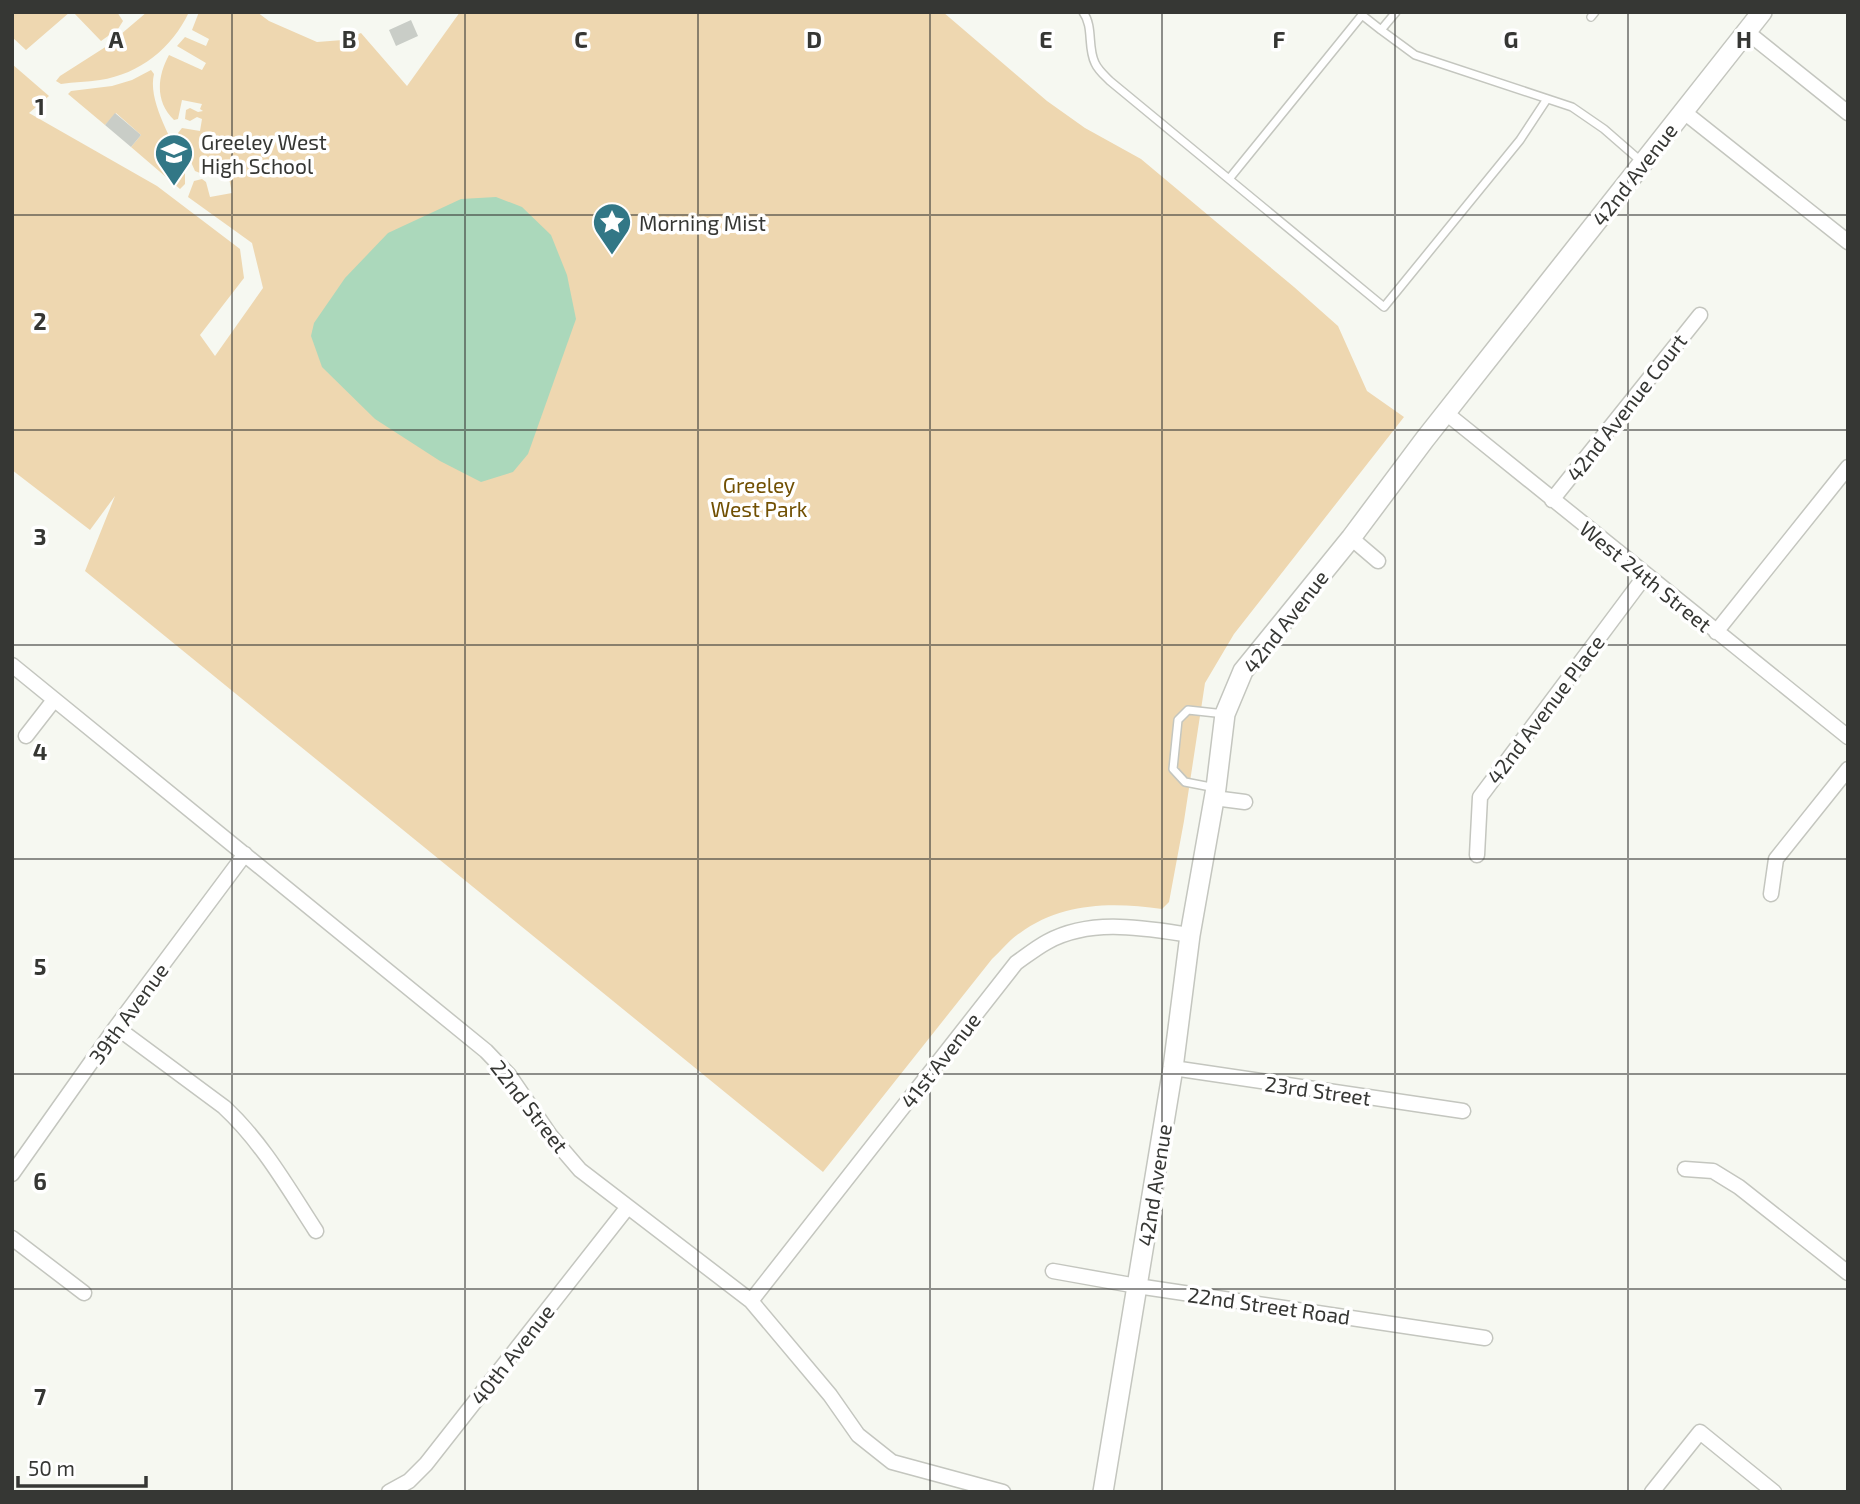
<svg xmlns="http://www.w3.org/2000/svg" width="1860" height="1504" viewBox="0 0 1860 1504" font-family="'Exo 2',sans-serif">
	<style>
		.green { fill: #eed7b0 }
		.water { fill: #abd8bb }
		.building { fill: #c9cdc7 }
		.lines { fill: none; stroke-linecap: round; stroke-linejoin: round }
		.service-casing { stroke: #c4c6bf; stroke-width: 10 }
		.minor-casing { stroke: #c4c6bf; stroke-width: 17 }
		.tertiary-casing { stroke: #c4c6bf; stroke-width: 22 }
		.service { stroke: #fff; stroke-width: 7 }
		.minor { stroke: #fff; stroke-width: 14 }
		.tertiary { stroke: #fff; stroke-width: 19 }
		.grid { fill: none; stroke: #363734; stroke-width: 2; stroke-opacity: 0.55 }
		.labels { text-anchor: middle; dominant-baseline: central; stroke-width: 7; stroke-linejoin: round; paint-order: stroke }
		.poi-label { font-size: 21px; fill: #363734; stroke: #fff; text-anchor: start }
		.street-label { font-size: 21px; fill: #363734; stroke: #fff }
		.park-label { font-size: 21px; fill: #715003; stroke: #fff }
		.grid-label { font-size: 23px; text-anchor: middle; font-weight: bold; fill: #363734; stroke: #fff; stroke-width: 7; stroke-linejoin: round; paint-order: stroke }
	</style>
	<rect width="100%" height="100%" fill="#f6f8f1"/>
	<path class="green" d="M12,12H70L26,50L12,37Z
		M73,12H117L123,21L118,29L101,41Z
		M147,12H189C172,48 140,74 100,80C87,82 74,82 61,84L56,81L60,76L107,46Z
		M199,12H257L269,21L317,42L343,40L361,33L407,86L460,12H943L1047,101L1085,128L1141,159L1294,287L1338,326L1367,391L1404,417L1234,634L1205,683L1184,821L1169,902L1162,909C1113,902 1062,902 1020,933C1009,940 1001,951 992,959L823,1172L85,571L115,496L90,530L12,470V64L49,96L29,113L157,186L240,249L244,278L200,335L215,356L263,288L252,243L188,197L194,181L202,179L206,182L210,197L232,193L227,168L200,173L195,171L178,133L182,128L200,131L202,119L197,117L190,121L185,119L186,110L190,108L198,112L203,111L200,109L202,104L182,100L178,119L174,120C155,102 157,77 169,55L202,70L206,63L177,46L185,37L206,46L209,39L192,30Z
		M151,70L154,74C147,103 175,143 185,172V184L180,189L131,147L141,135L116,113L105,125L68,94L71,91L112,86L132,80Z"/>
	<path class="water" d="M496,197L522,207L551,235L567,275L576,319L528,454L513,472L481,482L440,461L375,419L322,367L311,336L314,323L345,278L388,233L461,199Z"/>
	<path class="building" d="M411,20L418,36L396,46L389,30Z
		M115,113L141,135L131,147L105,125Z"/>
	<g class="lines">
		<g class="service-casing">
			<path id="service" d="M1083,12C1094,27 1087,47 1095,63C1098,70 1104,75 1110,81L1384,307L1520,140L1547,99
				M1396,12L1381,30L1415,55L1572,107L1604,129L1643,163
				M1591,17L1595,12
				M1229,179L1362,15L1381,30
				M1216,788L1185,782L1173,769L1178,720L1188,710L1225,714"/>
		</g>
		<g class="minor-casing">
			<path id="minor" d="M1747,32L1848,113
				M1684,112L1848,242
				M1446,413L1848,737
				M1552,500L1700,315
				M1351,538L1378,561
				M1716,632L1848,467
				M12,665L486,1051L509,1075L550,1135L580,1170L751,1301L830,1395L858,1435L892,1462L1003,1492
				M26,736L54,700
				M1214,798L1245,802
				M1477,855L1480,797L1645,576
				M1771,894L1776,859L1848,769
				M116,1027L224,1107C262,1142 288,1188 316,1231
				M1173,1068L1463,1111
				M1685,1169L1713,1171L1739,1187L1848,1273
				M12,1174L116,1027L245,854
				M12,1238L84,1293
				M1053,1271L1137,1286L1485,1338
				M751,1301L1016,963C1026,956 1036,948 1047,942C1091,918 1143,928 1190,935
				M389,1492L409,1481L426,1464L627,1208
				M1652,1492L1700,1432L1774,1492"/>
		</g>
		<g class="tertiary-casing">
			<path id="tertiary" d="M1103,1492L1173,1068L1190,935L1216,788L1225,714L1243,671L1351,538L1425,439L1762,12"/>
		</g>
		<use href="#service" class="service"/>
		<use href="#minor" class="minor"/>
		<use href="#tertiary" class="tertiary"/>
	</g>
	<path class="grid" d="M232,12V1492M465,12V1492M698,12V1492M930,12V1492M1162,12V1492M1395,12V1492M1628,12V1492M12,215H1848M12,430H1848M12,645H1848M12,859H1848M12,1074H1848M12,1289H1848"/>
	<defs>
		<g id="school-pin" transform="scale(2.0125)"><path d="M0 17L-7.5 6A9.5 9.5 0 1 1 7.5 6Z" fill="#327786" stroke="#fff"/><path d="M0-5L7-2L0 1L-7-2ZM-4 1L0 2.5L4 1V4Q0 6-4 4Z" fill="#fff"/></g>
		<g id="sight-pin" transform="scale(2.0125)"><path d="M0 17L-7.5 6A9.5 9.5 0 1 1 7.5 6Z" fill="#327786" stroke="#fff"/><path d="M0-6L1.8-2.2L6-1.7L2.9 1.2L3.7 5.4L0 3.3L-3.7 5.4L-2.9 1.2L-6-1.7L-1.8-2.2Z" fill="#fff"/></g>
	</defs>
	<g fill-rule="evenodd">
		<use href="#school-pin" x="174" y="153"/>
		<use href="#sight-pin" x="612" y="222"/>
	</g>
	<g class="labels">
		<g class="poi-label">
			<text x="201" y="141">Greeley West<tspan x="201" dy="24">High School</tspan></text>
			<text x="639" y="222">Morning Mist</text>
		</g>
		<g class="street-label">
			<text transform="translate(1634 174) rotate(-52)">42nd Avenue</text>
			<text transform="translate(1626 407) rotate(-52)">42nd Avenue Court</text>
			<text transform="translate(1646 576) rotate(39)">West 24th Street</text>
			<text transform="translate(1285 621) rotate(-52)">42nd Avenue</text>
			<text transform="translate(1545 709) rotate(-53)">42nd Avenue Place</text>
			<text transform="translate(128 1013) rotate(-54)">39th Avenue</text>
			<text transform="translate(940 1060) rotate(-52)">41st Avenue</text>
			<text transform="translate(1318 1090) rotate(8)">23rd Street</text>
			<text transform="translate(530 1106) rotate(52)">22nd Street</text>
			<text transform="translate(1154 1185) rotate(-81)">42nd Avenue</text>
			<text transform="translate(1269 1305) rotate(8)">22nd Street Road</text>
			<text transform="translate(512 1354) rotate(-52)">40th Avenue</text>
		</g>
		<g class="park-label">
			<text x="759" y="484">Greeley<tspan x="759" dy="24">West Park</tspan></text>
		</g>
	</g>
	<g class="grid-label">
		<text x="116" y="48">A</text>
		<text x="349" y="48">B</text>
		<text x="581" y="48">C</text>
		<text x="814" y="48">D</text>
		<text x="1046" y="48">E</text>
		<text x="1279" y="48">F</text>
		<text x="1511" y="48">G</text>
		<text x="1744" y="48">H</text>
		<text x="40" y="115">1</text>
		<text x="40" y="330">2</text>
		<text x="40" y="545">3</text>
		<text x="40" y="760">4</text>
		<text x="40" y="975">5</text>
		<text x="40" y="1190">6</text>
		<text x="40" y="1405">7</text>
	</g>
	<rect width="1860" height="1504" fill="none" stroke="#363734" stroke-width="28"/>
	<path d="M18 1476v10h128v-10" fill="none" stroke="#363734" stroke-width="3.5"/>
	<text x="28" y="1476" font-size="21" fill="#363734" stroke="#ffffff" stroke-width="5" paint-order="stroke">50 m</text>
</svg>
